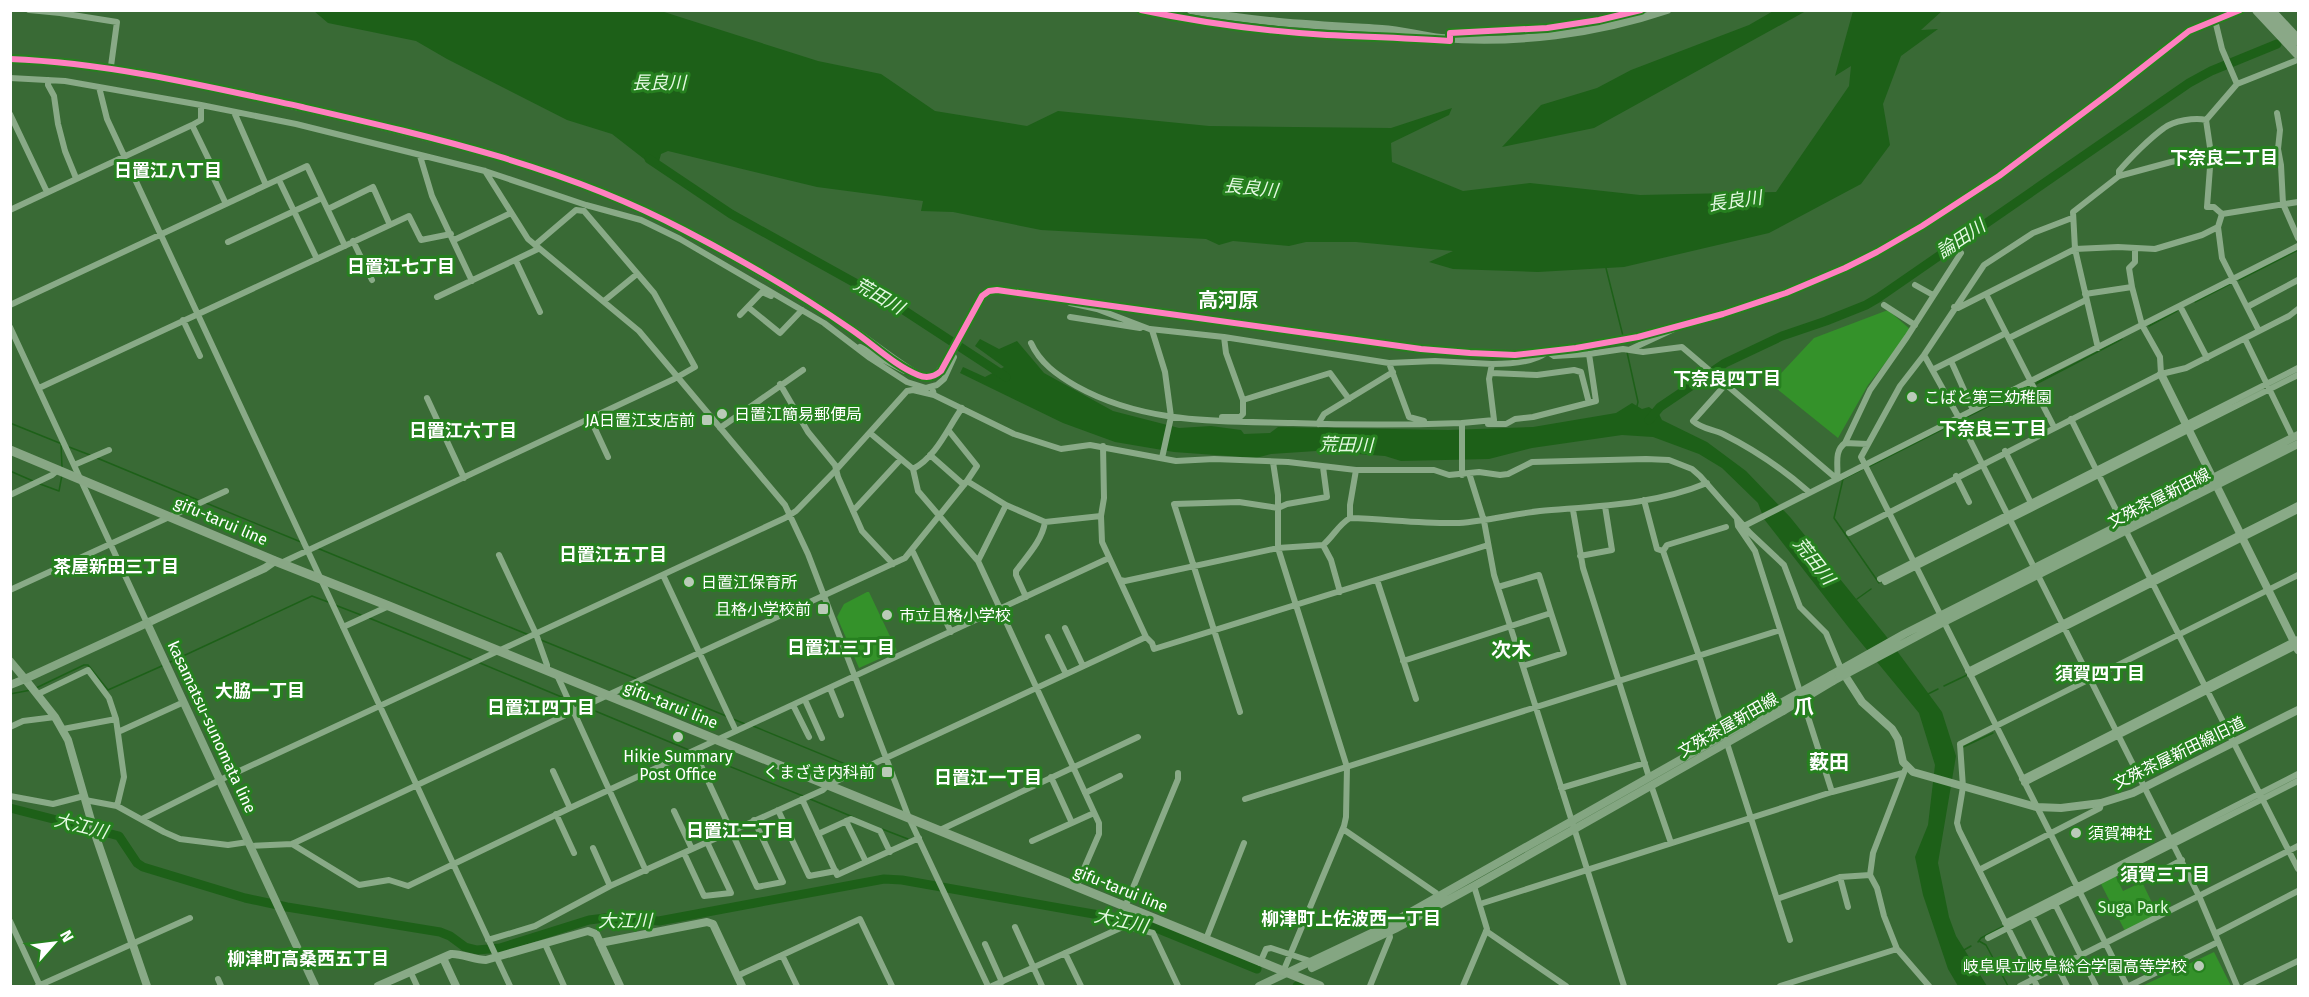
<svg xmlns="http://www.w3.org/2000/svg" width="2309" height="997" viewBox="0 0 2309 997" font-family="'Fira Sans','Noto Sans JP',sans-serif">
	<style>
		.green { fill: #34922a }
		.water { fill: #1d6018 }
		.lines { fill: none; stroke-linecap: round; stroke-linejoin: round }
		.stream { stroke: #1d6018; stroke-width: 1.5 }
		.river { stroke: #1d6018; stroke-width: 9 }
		.minor { stroke: #89aa87; stroke-width: 6 }
		.tertiary { stroke: #89aa87; stroke-width: 8 }
		.secondary { stroke: #84a682; stroke-width: 8 }
		.primary { stroke: #88a785; stroke-width: 9 }
		.trunk { stroke: #8aa887; stroke-width: 10 }
		.secondary-bridge { stroke: #84a682; stroke-width: 8 }
		.cycleway-casing { stroke: #26801f; stroke-width: 10 }
		.cycleway { stroke: #ff80c0; stroke-width: 6 }
		.poi-dot { fill: #bacbb8; stroke: #26801f; stroke-width: 2 }
		.labels { text-anchor: middle; dominant-baseline: central; stroke-width: 6; stroke-linejoin: round; paint-order: stroke }
		.poi-label { font-size: 16px; fill: #fff; stroke: #26801f; text-anchor: start }
		.street-label { font-size: 16px; fill: #fff; stroke: #26801f }
		.park-label { font-size: 16px; fill: #e0fadd; stroke: #26801f }
		.water-label { font-size: 18px; font-style: italic; fill: #e5fae3; stroke: #26801f }
		.neighbourhood-label { font-size: 18px; font-weight: bold; fill: #fff; stroke: #26801f }
		.quarter-label { font-size: 20px; font-weight: bold; fill: #fff; stroke: #26801f }
	</style>
	<rect width="100%" height="100%" fill="#396a35"/>
	<path class="green" d="M1888,310L1911,330L1868,385L1838,438L1771,384L1814,338Z
		M867,592H869L897,651L859,668L837,617L844,604Z
		M2115,875L2123,891L2142,882L2158,915L2125,931L2100,882Z
		M2214,952L2231,986H2142Z"/>
	<path class="water" d="M1775,10L1806,11L1594,128L1502,147L1541,105L1597,88L1631,70L1749,25Z
		M314,11H661L818,61L881,74L935,111L1027,126L1058,111L1209,126L1391,128L1452,108L1449,115L1391,143L1392,162L1463,191L1530,183L1640,195L1776,192L1849,86L1851,66L1835,76L1853,11H1942L1921,30L1938,29L1901,56L1883,104L1890,145L1861,184L1769,233L1624,267L1538,272L1453,269L1429,262L1453,251L1356,242H1306L1289,246L1233,241L1219,245L1206,239L1041,230L953,212L921,211L923,201L817,187L668,151L661,154L657,169L612,134L567,120L447,59L416,41L328,23Z
		M980,339L999,349L1017,341L1044,373L1113,411L1179,428L1211,426L1241,430L1244,434L1270,433L1278,427L1449,430L1533,427L1616,413L1632,403L1642,409L1649,407L1659,414L1662,420L1707,442L1746,471L1790,517L1886,636L1942,712L1956,756L1938,863L1949,917L1956,936L1987,986H1958L1948,969L1923,895L1915,857L1928,825L1935,765L1919,713L1849,628L1764,519L1758,503L1722,468L1699,454L1653,437L1622,435L1532,448L1489,459L1401,461L1385,456L1316,451L1271,454L1256,458L1174,452L1115,442L1063,423L960,373L963,367L985,377L1004,367L975,346Z"/>
	<g class="lines">
		<path class="stream" d="M1606,268L1623,336
			M2239,280L2298,250
			M2195,302L2230,284
			M2149,326L2177,311
			M1627,352L1638,402L1637,406
			M2037,382L2062,370
			M2034,385L2122,339
			M1965,418L2029,386
			M10,423L62,444
			M61,445L62,467
			M69,447L90,455
			M97,458L198,500
			M1870,466L1955,423
			M1861,470L1843,479L1834,518L1879,583
			M10,471L33,481
			M40,484L59,491L62,475
			M206,503L301,542
			M317,548L529,635
			M1857,599L1871,589
			M335,605L361,615
			M369,618L472,660
			M541,640L637,679
			M168,663L312,596L328,602
			M480,663L564,698
			M644,682L726,716
			M1944,686L1967,675
			M36,688L84,665H88L108,690L164,665
			M10,694L31,690
			M1928,694L1938,689
			M571,701L581,705
			M588,708L689,750
			M733,719L745,724
			M753,726L855,768
			M1963,747L1993,733
			M699,754L803,796
			M810,799L853,817
			M882,829L908,839
			M1979,941L1986,945L2008,986
			M1978,942L1981,938L2004,926
			M1964,950L1971,946"/>
		<path class="river" d="M649,159L731,214L902,309L1006,377
			M1649,420L1660,407L1725,363L1782,336L1826,321L1866,305L1878,298L2189,83L2211,71L2277,44
			M10,808L119,836L137,863L143,867L245,898L287,907L440,932L450,936L465,947L477,950L500,948L589,920L605,918L659,921L884,879L902,880L1144,923L1257,969
			M1297,986H1299"/>
		<path class="minor" d="M29,10L60,13L117,22L111,66
			M2215,20L2222,49L2237,84
			M2295,61L2237,84L2206,120L2211,154L2207,207H2214L2222,214L2298,202
			M10,78L65,81L201,105L296,124L485,171L586,205L641,220L680,239L824,323L870,358L907,382L926,388L937,385L944,379L954,357L951,352C962,334 975,292 997,290L1421,349L1470,353L1515,355L1576,348L1638,337L1723,314L1786,293L1845,268L1877,252L1922,226L1999,176L2115,89L2189,31L2240,10
			M48,80V85L54,96L58,124L65,151L76,178
			M99,87L107,119L510,986
			M234,112L266,185
			M2277,113L2280,130L2278,149L2281,165L2283,204L2298,238
			M10,114L47,192
			M192,125L210,162
			M420,156L432,196L472,281
			M208,166L226,204
			M485,171L528,239L639,331L785,505L808,554L909,818L988,986
			M2119,176V171C2130,158 2150,138 2164,128C2173,121 2195,117 2206,120
			M279,180L317,259
			M328,209L373,187L390,225
			M10,210L192,125L201,120V105
			M2218,227L2222,258L2259,331
			M454,240L511,213
			M353,241L372,280
			M228,242L322,198
			M516,261L540,312
			M1915,285L1933,295
			M2132,287L2129,268L2135,262V248
			M1986,294L2054,427
			M2085,294L2132,287L2142,325L2160,357L2161,374
			M437,297L538,249
			M604,301L637,274
			M1070,303L1097,309L1152,330L1165,372L1171,417L1162,458
			M10,305L307,166L345,246
			M1884,305L1915,325
			M2180,306L2207,358
			M748,307L780,333L802,310
			M1954,307L1958,308L2075,249L2118,247L2155,249L2202,235L2218,227L2222,214
			M2247,307L2298,280
			M740,315L762,292L771,296
			M1070,317L1140,328
			M183,320L200,356
			M10,327L147,623
			M1150,329L1224,337
			M2009,338L2086,300
			M2245,339L2293,438
			M1031,343C1040,363 1057,375 1076,386C1144,424 1218,421 1293,423C1349,425 1406,425 1462,423
			M860,347L905,371L908,369
			M2098,348L2075,249L2073,212L2119,176L2171,162L2211,154
			M1631,349L1674,329
			M1548,352L1554,356L1589,354L1623,349L1643,352L1682,347L1837,479
			M1924,355L1959,418L2199,896L2237,986
			M1951,361L1973,410
			M1934,369L2006,333
			M1491,373L1537,375L1574,370L1581,372L1589,403
			M780,384L808,432L835,465L838,477L862,531L893,564
			M1726,384L1693,421C1702,429 1712,429 1723,434C1753,449 1784,470 1809,492
			M39,388L409,216L421,240L451,234
			M934,395L1014,434L1061,449L1090,445L1176,461L1214,459L1288,462L1356,470H1434L1449,475L1479,472L1500,475L1508,474L1532,462L1646,459L1669,460L1692,469L1700,476L1750,533L1784,565L1800,607L1826,633L1841,669
			M427,398L464,478
			M1243,400L1330,373L1349,399
			M1222,417H1240L1243,414V400L1226,353L1224,337L1389,363
			M590,418L608,457
			M2071,419L2123,524
			M1424,421L1409,417L1389,363L1435,361L1492,364
			M1318,424L1324,414L1393,372
			M1488,424H1506L1515,419L1533,417L1596,401L1589,354
			M720,428L803,370
			M949,431L977,466L967,481
			M870,433L913,469L918,491L978,561L1099,823V834L1076,887
			M1845,443L1870,390L1907,337L1961,253
			M1103,446L1104,498L1101,516L1102,542L1146,637L1152,643L1154,649L1488,545
			M2005,451L2031,503
			M930,455L964,485
			M1273,462L1278,495V548L1347,767L1346,817L1344,826L1283,972
			M74,465L109,450
			M913,469C937,456 947,429 962,408
			M1469,473L1484,521L1494,575L1624,986
			M1462,475V423L1494,420L1489,379L1492,364C1508,364 1534,363 1547,352
			M1956,476L1969,502
			M1837,479C1839,466 1833,452 1845,443L1868,444
			M10,495L52,475L58,470
			M1644,500L1657,549L1663,551L1699,656L1790,940
			M1573,510L1583,568L1649,777
			M853,511L901,459
			M1350,518V505L1356,470
			M1737,519L1738,526L1755,551L1832,792
			M1744,526L2298,246
			M2126,531L2298,869
			M1849,533L2161,374L2186,368L2289,316L2298,309
			M1323,545L1331,560L1340,592
			M912,550L951,632
			M1663,551L1667,545L1726,527
			M499,555L536,634L547,665V670
			M1580,556L1612,550L1605,506
			M978,561L1006,505
			M281,563L674,379L695,367L654,293L584,211L576,210L535,245
			M663,575L736,731
			M1880,579L2298,368
			M1120,580L1125,581L1278,548L1323,545C1333,537 1338,525 1350,518C1386,519 1423,524 1459,523C1487,521 1513,514 1540,511C1596,506 1654,505 1707,483
			M1377,580L1416,699
			M1885,582L2298,375
			M10,590L226,491
			M1026,597L1016,575V571C1027,556 1042,541 1045,522
			M1941,616L1861,457L1900,386L1924,355L1984,265L2033,233L2072,218
			M1944,622L2127,986
			M343,627L389,606
			M1065,628L1083,666
			M1048,637L1066,674
			M1403,661L1551,613L1539,575L1498,587
			M1523,666L1564,653L1551,613
			M1968,671L2298,505
			M557,675L646,871
			M1970,675L2298,510
			M830,688L841,715
			M38,694L88,670L109,698L116,719L124,777L117,806
			M805,700L822,738
			M793,705L809,737
			M1240,712L1174,504L1239,502L1278,508L1287,504L1327,497L1323,467
			M10,727L23,721L55,717
			M63,729L116,719
			M118,732L184,702
			M693,752L697,757L757,887L783,882L754,820
			M1905,770L1873,853L1870,875L1877,888L1884,916L1897,949L1929,986
			M553,771L570,808
			M1051,777L1072,823
			M2022,779L2298,639
			M2024,783L2298,645
			M1651,785L1671,843
			M1561,788L1645,763
			M1085,793L1120,776
			M10,796L53,804L84,796
			M802,799L837,875L919,838
			M1245,799L1780,630
			M85,800L117,806L164,832L180,839L228,845L248,842
			M778,810L809,876L836,871
			M674,811L692,849
			M556,814L574,853
			M142,819L220,780L785,518L796,511L836,470L907,391L913,390L934,395L933,391
			M846,821L866,862
			M1343,829L1436,893L1438,898
			M940,830L1138,737
			M818,834L851,819L880,831L890,852
			M1032,841L1094,813
			M292,844L359,885L389,880L408,886L570,808L1109,558
			M250,846L292,844L608,695L905,558L967,481L1006,505L1045,522L1101,516
			M593,848L610,886
			M684,853L704,896L731,893L707,842
			M1979,870L2100,808L2101,803
			M2154,875L2182,860
			M1840,877L1848,907
			M1777,899L1840,877L1870,875
			M1480,904L1832,792L1903,773
			M2055,904L2096,986
			M1125,907L1178,779V773
			M2032,916L2067,986
			M10,921L40,986
			M2005,923L2298,774
			M1015,927L1042,986
			M1486,931L1566,986
			M2215,934L2298,891
			M1988,938L2298,781
			M1206,939L1244,843
			M488,940L535,926L610,886L823,790L828,785L1146,637
			M545,944L564,986
			M985,944L1002,982
			M1065,953L1081,986
			M782,955L797,986
			M1260,963L1266,949L1271,948L1310,961
			M411,973L417,986
			M737,976L860,919L892,986
			M218,979L221,986
			M38,986L190,918
			M992,986L1125,926L1153,933L1178,986
			M1370,986L1390,937L1389,932
			M1463,986L1487,929L1474,886
			M1780,986L1897,949
			M2020,986L2298,846
			M2037,986L1959,830L1957,823L1963,787L1960,744L2298,575
			M2129,986L2218,942
			M2246,986L2298,961"/>
		<path class="tertiary" d="M10,59C111,63 211,87 309,109C431,137 556,165 668,222C730,253 791,290 850,328C873,343 894,361 918,375C938,381 943,368 951,352
			M2161,374L2298,650
			M147,623L265,568L275,561
			M1842,671L1862,702L1892,729L1898,739L1903,762L1913,772L2036,807L2061,808L2101,803L2133,793L2298,710
			M10,685L25,679L55,717L68,740L95,834L147,986
			M600,943L707,922L713,924L742,986
			M443,958L456,986
			M378,986L451,954C460,953 475,960 486,960L588,931L596,934L620,986"/>
		<path class="secondary" d="M1191,10C1254,22 1318,25 1382,29C1402,30 1421,36 1441,38C1516,44 1596,34 1667,10
			M10,661L25,679L147,623L315,986
			M1831,675L1904,634L2298,435
			M1833,681L1944,622L2298,444
			M1312,968L1395,929L1474,886L1783,711
			M1259,986L1386,926L1779,704"/>
		<path class="primary" d="M10,450L275,561L389,606L1320,986"/>
		<path class="trunk" d="M2257,10L2298,54
			M2270,10L2298,40"/>
		<path class="secondary-bridge" d="M1779,704L1831,675
			M1783,711L1833,681"/>
		<g class="cycleway-casing">
			<path id="cycleway" d="M1141,10C1202,23 1264,31 1327,35C1368,37 1409,38 1450,41V33L1547,28L1599,20L1641,10
				M10,59C109,63 206,86 302,107C433,137 565,167 684,230C740,259 800,294 852,330C874,345 894,365 918,375C927,379 934,377 941,371L982,296L989,291L997,290L1421,349L1470,353L1515,355L1576,348L1638,337L1723,314L1786,293L1845,268L1877,252L1922,226L1999,176L2115,89L2189,31L2240,10"/>
		</g>
		<use href="#cycleway" class="cycleway"/>
	</g>
	<g class="poi-dot">
		<circle cx="1912" cy="397" r="6"/>
		<circle cx="722" cy="414" r="6"/>
		<rect x="701" y="414" width="12" height="12" rx="3"/>
		<circle cx="689" cy="582" r="6"/>
		<rect x="817" y="603" width="12" height="12" rx="3"/>
		<circle cx="887" cy="615" r="6"/>
		<circle cx="678" cy="737" r="6"/>
		<rect x="881" y="766" width="12" height="12" rx="3"/>
		<circle cx="2076" cy="833" r="6"/>
		<circle cx="2199" cy="966" r="6"/>
	</g>
	<g class="labels">
		<g class="poi-label">
			<text x="1924" y="397">こばと第三幼稚園</text>
			<text x="734" y="414">日置江簡易郵便局</text>
			<text x="695" y="420" text-anchor="end">JA日置江支店前</text>
			<text x="701" y="582">日置江保育所</text>
			<text x="811" y="609" text-anchor="end">且格小学校前</text>
			<text x="899" y="615">市立且格小学校</text>
			<text x="678" y="756" text-anchor="middle">Hikie Summary<tspan x="678" dy="18">Post Office</tspan></text>
			<text x="875" y="772" text-anchor="end">くまざき内科前</text>
			<text x="2088" y="833">須賀神社</text>
			<text x="2187" y="966" text-anchor="end">岐阜県立岐阜総合学園高等学校</text>
		</g>
		<g class="street-label">
			<text transform="translate(2159 498) rotate(-27)">文殊茶屋新田線</text>
			<text transform="translate(221 521) rotate(23)">gifu-tarui line</text>
			<text transform="translate(671 705) rotate(22)">gifu-tarui line</text>
			<text transform="translate(1728 725) rotate(-30)">文殊茶屋新田線</text>
			<text transform="translate(212 727) rotate(65)">kasamatsu-sunomata line</text>
			<text transform="translate(2179 753) rotate(-26)">文殊茶屋新田線旧道</text>
			<text transform="translate(1121 889) rotate(22)">gifu-tarui line</text>
		</g>
		<g class="park-label">
			<text x="2133" y="907">Suga Park</text>
		</g>
		<g class="water-label">
			<text x="659" y="83">長良川</text>
			<text transform="translate(1251 188) rotate(6)">長良川</text>
			<text transform="translate(1735 201) rotate(-8)">長良川</text>
			<text transform="translate(1961 239) rotate(-34)">論田川</text>
			<text transform="translate(879 296) rotate(30)">荒田川</text>
			<text transform="translate(1346 445) rotate(1)">荒田川</text>
			<text transform="translate(1814 561) rotate(52)">荒田川</text>
			<text transform="translate(81 826) rotate(14)">大江川</text>
			<text x="625" y="921">大江川</text>
			<text transform="translate(1121 921) rotate(12)">大江川</text>
		</g>
		<g class="neighbourhood-label">
			<text x="2224" y="158">下奈良二丁目</text>
			<text x="168" y="171">日置江八丁目</text>
			<text x="401" y="267">日置江七丁目</text>
			<text x="1727" y="379">下奈良四丁目</text>
			<text x="1993" y="429">下奈良三丁目</text>
			<text x="463" y="431">日置江六丁目</text>
			<text x="613" y="555">日置江五丁目</text>
			<text x="116" y="567">茶屋新田三丁目</text>
			<text x="841" y="648">日置江三丁目</text>
			<text x="2100" y="674">須賀四丁目</text>
			<text x="260" y="691">大脇一丁目</text>
			<text x="541" y="708">日置江四丁目</text>
			<text x="988" y="778">日置江一丁目</text>
			<text x="740" y="831">日置江二丁目</text>
			<text x="2165" y="875">須賀三丁目</text>
			<text x="1351" y="919">柳津町上佐波西一丁目</text>
			<text x="308" y="959">柳津町高桑西五丁目</text>
		</g>
		<g class="quarter-label">
			<text x="1228" y="300">高河原</text>
			<text x="1511" y="650">次木</text>
			<text x="1804" y="706">爪</text>
			<text x="1829" y="762">薮田</text>
		</g>
	</g>
	<rect width="2309" height="997" fill="none" stroke="#ffffff" stroke-width="24"/>
	<g transform="translate(54 943) rotate(62)" stroke="#26801f" stroke-width="4.5" paint-order="stroke">
	<path d="M0-4.5L10 22L0 15L-10 22Z" fill="#ffffff"/>
	<text y="-9" font-size="16" font-weight="bold" text-anchor="middle" fill="#ffffff">N</text>
	</g>
</svg>
